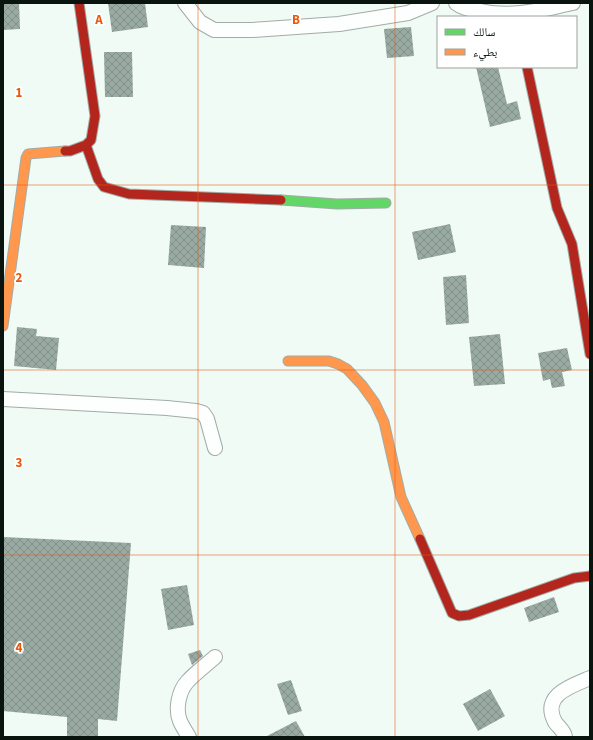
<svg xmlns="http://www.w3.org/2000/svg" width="593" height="740" viewBox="0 0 593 740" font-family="'Source Sans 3','Noto Naskh Arabic',sans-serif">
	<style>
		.building { fill: url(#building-cross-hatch) }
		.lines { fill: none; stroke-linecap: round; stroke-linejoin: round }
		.street-casing { stroke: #a2aca7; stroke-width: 16 }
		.fast-casing { stroke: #a2aca7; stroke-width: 11 }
		.slow-casing { stroke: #a2aca7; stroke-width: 11 }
		.jam-casing { stroke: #a2aca7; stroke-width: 11 }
		.street { stroke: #fdfefe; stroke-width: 14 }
		.fast { stroke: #63d668; stroke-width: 9 }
		.slow { stroke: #ff974d; stroke-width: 9 }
		.jam { stroke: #b3261e; stroke-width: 9 }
		.grid { fill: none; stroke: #e8590c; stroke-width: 1; stroke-opacity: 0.55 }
		.grid-label { font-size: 13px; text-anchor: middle; font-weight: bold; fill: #e8590c; stroke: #fff; stroke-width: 3.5; stroke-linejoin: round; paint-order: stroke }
	</style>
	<defs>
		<pattern id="building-cross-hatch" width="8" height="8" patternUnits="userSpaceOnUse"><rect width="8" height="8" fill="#99aaa2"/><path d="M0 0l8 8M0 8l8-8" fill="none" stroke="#82918a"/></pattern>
	</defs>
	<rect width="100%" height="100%" fill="#f0fbf5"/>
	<path class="building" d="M19,3L20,29L3,30V4Z
		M108,3H145L148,27L112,32Z
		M411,27L414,56L387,58L384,29Z
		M104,52H132L133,97H105Z
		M476,67H498L507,104L517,101L521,119L490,127Z
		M450,224L456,252L418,260L412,232Z
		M171,225L206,227L204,268L168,265Z
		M466,275L469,323L446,325L443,277Z
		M17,327L37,329L36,336L59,338L56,370L14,366Z
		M500,334L505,384L474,386L469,337Z
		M567,348L572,370L562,372L565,386L552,388L550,379L543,381L538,353Z
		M3,537L131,543L117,721L98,719V737H67V717L3,711Z
		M187,585L194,625L168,630L161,589Z
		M554,597L559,612L529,622L524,608Z
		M200,650L203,656L192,665L188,654Z
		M291,680L302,711L288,715L277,684Z
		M490,689L505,716L478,731L463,704Z
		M296,721L305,737H265Z"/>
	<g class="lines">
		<g class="street-casing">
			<path id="street" d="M185,3L200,22L214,30H252L339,24L408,13L432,3
				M456,3C462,8 469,9 476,10C511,19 539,10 573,3
				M3,399L167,408L196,411L203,413L207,419L215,448
				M189,737C186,732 182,726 180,721C175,709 179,691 187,682C195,673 206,665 215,657
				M565,737C564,730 559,728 555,722C541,695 571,686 590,678"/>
		</g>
		<g class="fast-casing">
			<path id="fast" d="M281,200L337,204L386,203"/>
		</g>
		<g class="slow-casing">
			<path id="slow" d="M3,326L26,158L28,154L65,151
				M288,361H329L338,364L347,369L362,385L375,403L384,422L401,497L420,539"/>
		</g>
		<g class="jam-casing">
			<path id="jam" d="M527,67L557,208L572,244L590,354
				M86,145L98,179L104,187L129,194L281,200
				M65,151H70L86,145L91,140L95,116L79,3
				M420,539L452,613L459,616L469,615L574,578L590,576"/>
		</g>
		<use href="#street" class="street"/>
		<use href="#fast" class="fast"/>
		<use href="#slow" class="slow"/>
		<use href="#jam" class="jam"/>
	</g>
	<path class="grid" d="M198,3V737M395,3V737M3,185H590M3,370H590M3,555H590"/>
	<g class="grid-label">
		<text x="99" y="24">A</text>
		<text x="296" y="24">B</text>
		<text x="19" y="97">1</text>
		<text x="19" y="282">2</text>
		<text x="19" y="467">3</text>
		<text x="19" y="652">4</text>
	</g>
	<rect width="593" height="740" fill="none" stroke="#09140e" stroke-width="8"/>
	<rect x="437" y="16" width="140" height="52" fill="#ffffff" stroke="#9da19f"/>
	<rect x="445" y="29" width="20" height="6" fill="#63d668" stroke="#9da19f"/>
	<text x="473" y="36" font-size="12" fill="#09140e">سالك</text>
	<rect x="445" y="49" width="20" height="6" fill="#ff974d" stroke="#9da19f"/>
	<text x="473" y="56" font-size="12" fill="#09140e">بطيء</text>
</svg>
